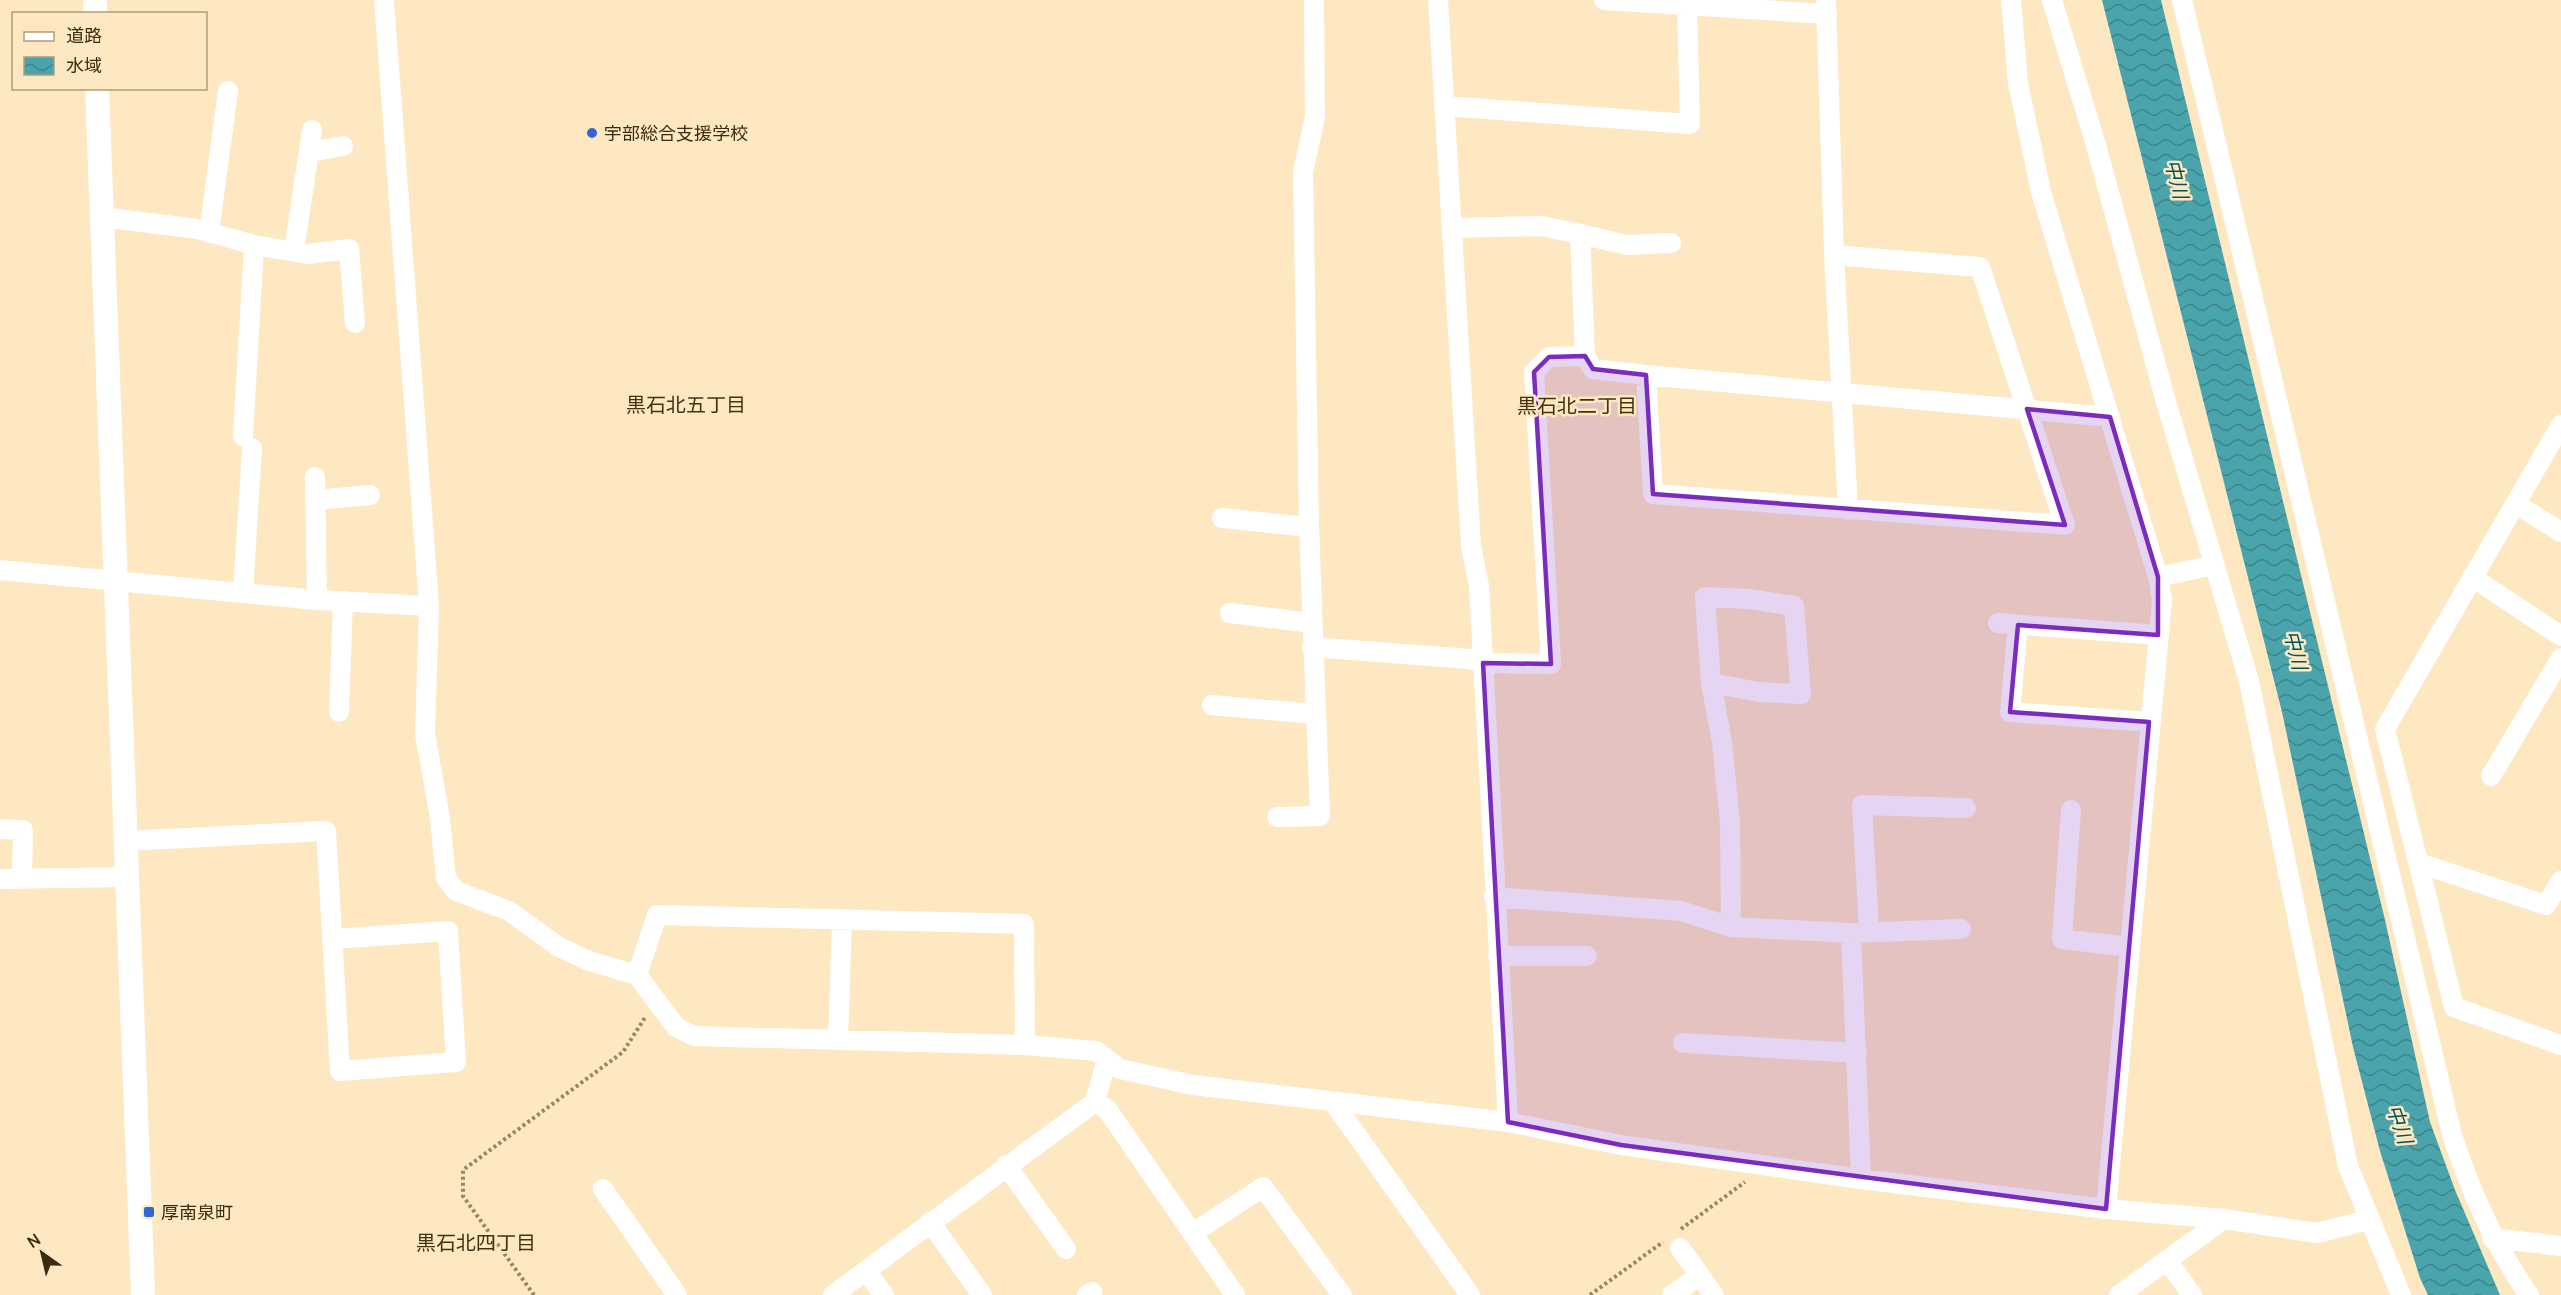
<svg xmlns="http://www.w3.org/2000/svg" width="2561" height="1295" viewBox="0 0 2561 1295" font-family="Manrope,'Noto Sans JP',sans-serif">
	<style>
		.water { fill: url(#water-waves) }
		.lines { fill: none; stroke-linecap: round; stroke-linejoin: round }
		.path { stroke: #978665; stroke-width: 4; stroke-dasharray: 3 3; stroke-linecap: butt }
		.minor { stroke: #fff; stroke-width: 20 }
		.tertiary { stroke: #fff; stroke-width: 24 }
		.marked { fill: #7b2cbf; fill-opacity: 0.2; stroke: #7b2cbf; stroke-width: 4.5; stroke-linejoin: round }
		.poi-dot { fill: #3366d5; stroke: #fde8c1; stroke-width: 2 }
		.labels { text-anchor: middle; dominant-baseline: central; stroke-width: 5; stroke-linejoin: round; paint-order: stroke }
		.poi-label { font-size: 18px; fill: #3a2c11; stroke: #fde8c1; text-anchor: start }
		.water-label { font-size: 20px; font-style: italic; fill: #005359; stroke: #fde8c1 }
		.neighbourhood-label { font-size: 20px; fill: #433310; stroke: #fde8c1 }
	</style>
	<defs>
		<pattern id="water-waves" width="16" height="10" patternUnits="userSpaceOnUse" patternTransform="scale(1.5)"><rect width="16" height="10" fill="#49a4ac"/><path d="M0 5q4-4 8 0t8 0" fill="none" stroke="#3e868b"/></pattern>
	</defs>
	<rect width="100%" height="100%" fill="#fde8c1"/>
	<path class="water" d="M2102,0H2161L2385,920L2430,1122L2455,1190L2500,1295H2428L2420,1278L2380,1151L2353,1047L2282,712Z"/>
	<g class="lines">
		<path class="path" d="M1681,1229L1745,1182
			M534,1295L463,1196V1170L623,1052L646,1016
			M1590,1295L1663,1242"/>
		<path class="minor" d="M384,0L429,606L425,734L440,818L446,878L456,891L509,911L559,947L589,961L637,975L676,1027L694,1036L1025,1045L1096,1051L1120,1069L1193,1085L1508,1122L1621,1145L1861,1179L2106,1209L2224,1219L2317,1233L2368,1220
			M1438,0L1471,546L1479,586L1508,1122
			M1604,0L1827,14
			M1826,0L1834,255L1848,510
			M2011,0L2018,83L2041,192L2158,577L2162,600L2106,1209
			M2052,0L2096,145L2166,402L2249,681L2348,1166L2401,1295
			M2182,0L2452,1135C2471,1193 2494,1245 2529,1295
			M1446,106L1690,124L1687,4
			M309,152L343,146
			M102,217L198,229L254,245L308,254L349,249L355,323
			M1453,228L1541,226L1580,234
			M209,233L228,91
			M294,251L312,130
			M1585,356L1593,369L1646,375L2110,417
			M1646,375L1653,494L2065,525L1980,267L1834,255
			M2561,425L2385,729L2454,1007L2561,1045
			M243,436L254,245
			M315,477L317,600
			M315,500L370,495
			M2516,504L2561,532
			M1222,518L1309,527
			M0,570L317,600L429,606
			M2158,577L2214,565
			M2472,577L2561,636
			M243,593L252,448
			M1230,613L1312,623
			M1998,623L2158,635
			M2018,625L2010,712L2149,722
			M1312,647L1470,659L1483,663L1551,664L1534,372L1549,357L1585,356L1580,234L1627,245L1671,243
			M1711,683L1759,692L1801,694L1794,606L1749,599L1705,597L1711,683L1722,742L1730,822L1731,927
			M1212,705L1315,714
			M339,712L343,601
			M2491,776L2561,658
			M2071,810L2062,939L2129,947
			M1277,817L1320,816L1309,527L1303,172L1315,117L1314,0
			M0,829L23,830L22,878
			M126,841L326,831L340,1071L456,1062L448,931L333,939
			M2419,863L2546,905L2561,881
			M0,879L127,877
			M1494,897L1681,911L1731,927L1851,933L1961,929
			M1869,930L1862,805L1966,808
			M1851,933L1861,1179
			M1498,956H1587
			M637,975L657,915L1024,924L1025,1045
			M838,1040L842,921
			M1683,1043L1857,1053
			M1095,1102L1107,1109L1235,1295
			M1334,1103L1470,1295
			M1006,1165L1066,1249
			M603,1189L677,1295
			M930,1222L982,1295
			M1193,1233L1263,1187L1342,1295
			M2492,1238L2561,1246
			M1680,1248L1714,1295
			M2167,1260L2192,1295
			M866,1271L884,1295
			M833,1295L1095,1102L1107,1059
			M1087,1295L1092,1292
			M1672,1295L1700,1275
			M2119,1295L2224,1219"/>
		<path class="tertiary" d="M95,0V14
			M97,88L143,1295"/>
	</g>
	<path class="marked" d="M1585,356L1593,369L1646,375L1653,494L2065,525L2027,409L2110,417L2158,577V635L2018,625L2010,712L2149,722L2106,1209L1621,1145L1508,1122L1483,663L1551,664L1534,372L1549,357Z"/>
	<g class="poi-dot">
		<circle cx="592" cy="133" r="6"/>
		<rect x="143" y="1206" width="12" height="12" rx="3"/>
	</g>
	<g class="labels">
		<g class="poi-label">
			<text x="604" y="133">宇部総合支援学校</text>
			<text x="161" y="1212">厚南泉町</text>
		</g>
		<g class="water-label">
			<text transform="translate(2177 179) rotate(76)">中川</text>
			<text transform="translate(2296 650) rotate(76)">中川</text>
			<text transform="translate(2400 1124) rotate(71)">中川</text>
		</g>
		<g class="neighbourhood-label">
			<text x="686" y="404">黒石北五丁目</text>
			<text x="1577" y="405">黒石北二丁目</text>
			<text x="476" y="1242">黒石北四丁目</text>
		</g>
	</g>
	<rect x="12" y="12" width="195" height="78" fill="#fde8c1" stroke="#af9d7b" stroke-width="1.5"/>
	<rect x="24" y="32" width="30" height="9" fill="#ffffff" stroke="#af9d7b" stroke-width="1.5"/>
	<text x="66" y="42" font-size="18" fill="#3a2c11">道路</text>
	<rect x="24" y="57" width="30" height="18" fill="url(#water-waves)" stroke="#af9d7b" stroke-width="1.5"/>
	<text x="66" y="72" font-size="18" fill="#3a2c11">水域</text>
	<g transform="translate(42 1253) rotate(326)" stroke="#fde8c1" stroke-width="4.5" paint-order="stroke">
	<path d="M0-4.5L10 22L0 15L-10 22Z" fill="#3a2c11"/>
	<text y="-9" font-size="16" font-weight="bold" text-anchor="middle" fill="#3a2c11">N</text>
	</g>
</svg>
